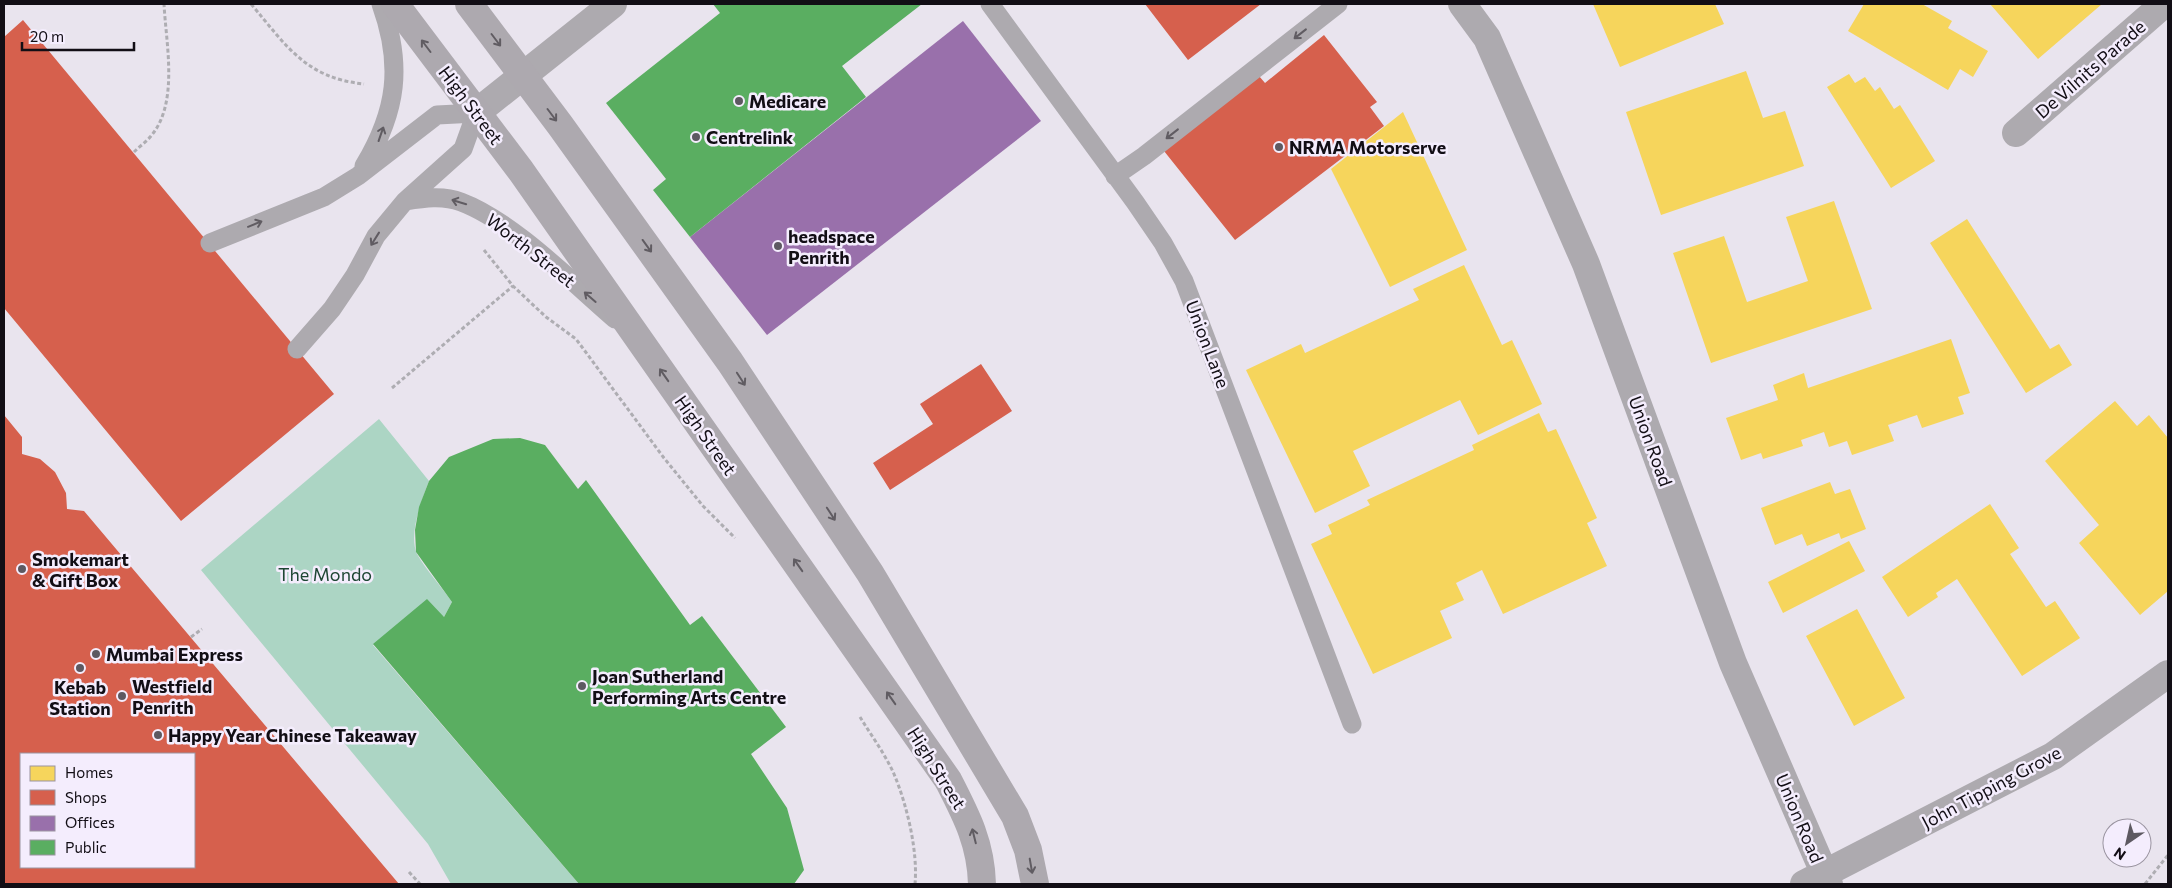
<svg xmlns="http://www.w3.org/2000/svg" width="2172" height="888" viewBox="0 0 2172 888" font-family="Commissioner,sans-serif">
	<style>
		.green { fill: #acd5c4 }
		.homes { fill: #f6d55c }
		.shops { fill: #d6604d; fill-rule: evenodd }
		.offices { fill: #9970ab }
		.public { fill: #5aae61 }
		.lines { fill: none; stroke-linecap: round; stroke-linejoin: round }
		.path { stroke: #aeadb2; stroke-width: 3; stroke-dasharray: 4 2.5; stroke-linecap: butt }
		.lane { stroke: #adaaaf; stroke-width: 19 }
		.street { stroke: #adaaaf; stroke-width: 28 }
		.secondary { stroke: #ada9af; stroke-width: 28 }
		.oneway { stroke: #605c62 }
		.poi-dot { fill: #5d5961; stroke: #f4edfd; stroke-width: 2 }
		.labels { text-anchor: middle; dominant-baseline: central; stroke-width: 5; stroke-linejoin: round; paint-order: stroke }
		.street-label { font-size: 18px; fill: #120e15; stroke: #f4edfd }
		.poi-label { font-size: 18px; font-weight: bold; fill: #120e15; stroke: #f4edfd; text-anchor: start }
		.park-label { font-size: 18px; fill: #1d4633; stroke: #f4edfd }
	</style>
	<rect width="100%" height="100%" fill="#e9e4ee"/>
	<path class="green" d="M379,419L429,481C422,500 408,534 417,554C426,570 441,586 452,602L444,617L419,607L373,645L579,884H451L428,844L201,570Z"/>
	<path class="homes" d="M1593,4H1715L1724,24L1620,67Z
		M1864,4H1922L1952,21L1948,28L1988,51L1973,77L1960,69L1948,90L1848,31Z
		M1990,4H2102L2038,59Z
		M1746,71L1763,118L1785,111L1804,166L1661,215L1626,112Z
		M1849,74L1855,83L1865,77L1875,91L1880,87L1894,109L1900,105L1935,161L1891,188L1827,87Z
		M1403,112L1467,250L1390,287L1331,169Z
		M1834,201L1872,309L1711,363L1673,253L1724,236L1747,302L1808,281L1786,217Z
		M1967,219L2050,349L2059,344L2072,365L2026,393L1930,243Z
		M1464,265L1502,345L1512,340L1542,404L1478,435L1460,400L1353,451L1370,486L1315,513L1246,370L1301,344L1305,353L1419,300L1413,289Z
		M1951,339L1970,393L1958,397L1964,414L1922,428L1917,415L1888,425L1894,441L1852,455L1847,441L1829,447L1824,432L1801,440L1803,446L1763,459L1761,453L1741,460L1726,418L1778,400L1773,385L1804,373L1808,388Z
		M2115,401L2137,426L2149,415L2168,438V591L2140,615L2079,543L2099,525L2045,461Z
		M1539,413L1548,432L1556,429L1597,518L1587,523L1607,566L1503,614L1482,570L1456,583L1464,600L1440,611L1452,638L1373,674L1311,544L1332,534L1328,525L1370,505L1367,500L1474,450L1472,445Z
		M1830,482L1835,494L1850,489L1866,529L1841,539L1839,533L1807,546L1802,534L1775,545L1761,508Z
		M1990,504L2019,548L2010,554L2046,607L2055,601L2080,638L2022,676L1957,579L1936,593L1938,597L1908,617L1882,577Z
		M1849,541L1865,571L1783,613L1768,582Z
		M1857,609L1905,698L1854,726L1806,636Z"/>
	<path class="shops" d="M1145,4H1261L1188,60Z
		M23,20L334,394L181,521L4,308V37Z
		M1324,35L1377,102L1370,107L1384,126L1235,240L1164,151L1259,76L1265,83Z
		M981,364L1012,411L890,490L873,463L933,424L920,404Z
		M4,415L22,437V454L40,459L55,472L66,493L67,509L84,511L399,884H4ZM21,754H194V867H21Z"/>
	<path class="offices" d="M963,21L1041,121L767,335L690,237Z"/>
	<path class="public" d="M713,4H922L842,66L866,97L690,237L653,190L666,179L606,103L720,13Z
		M520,438L545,445L578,489L586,480L690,625L702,616L786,727L751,754L787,808L804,870L794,884H579L373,644L427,599L444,617L452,602L416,552L415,530L419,507L429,481L449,457L493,439Z"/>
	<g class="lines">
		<path class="path" d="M251,4C286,45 305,78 364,84
			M134,152C139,147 146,142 151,136C179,103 166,44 164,4
			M484,250L513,286L546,317L576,339L664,458L703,506L735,538
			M392,388L513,286
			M191,637L202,629
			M860,717C871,735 885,754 894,774C907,805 918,851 915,884
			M409,872L420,884
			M2145,884L2168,855"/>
		<path class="lane" d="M990,4L1135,202L1163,243L1184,281L1352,724
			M364,166C397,111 403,65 381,4
			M1115,176L1144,156L1338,4
			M405,201C424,198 443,195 461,202C512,221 573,283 615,319
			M210,243L324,197L358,176L437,115L476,113L463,149L405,201L376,236L355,275L332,309L297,349"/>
		<path class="street" d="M1462,4L1487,38L1586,264L1733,663L1829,884
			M476,113L613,4
			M2016,133L2164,4
			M1804,884L2053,756L2168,674"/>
		<path class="secondary" d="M395,4L521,171L948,780C966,815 981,843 982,884
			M469,4L560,125L730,362L870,573L1015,816L1028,850L1035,884"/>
	</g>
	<defs><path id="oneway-shaft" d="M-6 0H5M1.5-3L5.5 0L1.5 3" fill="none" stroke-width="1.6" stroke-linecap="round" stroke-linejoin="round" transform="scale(1.25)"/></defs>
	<g class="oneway">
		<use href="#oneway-shaft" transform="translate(1300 34) rotate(142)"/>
		<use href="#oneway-shaft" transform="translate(496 40) rotate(53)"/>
		<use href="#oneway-shaft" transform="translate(426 46) rotate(-127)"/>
		<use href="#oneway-shaft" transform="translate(552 115) rotate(53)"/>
		<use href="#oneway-shaft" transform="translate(381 134) rotate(-71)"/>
		<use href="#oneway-shaft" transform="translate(1172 134) rotate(142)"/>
		<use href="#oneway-shaft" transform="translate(459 202) rotate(-163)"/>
		<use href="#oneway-shaft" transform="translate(255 224) rotate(-22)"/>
		<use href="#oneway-shaft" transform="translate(375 239) rotate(122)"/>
		<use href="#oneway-shaft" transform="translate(647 246) rotate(54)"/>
		<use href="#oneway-shaft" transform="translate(590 297) rotate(-139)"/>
		<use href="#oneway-shaft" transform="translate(664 375) rotate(-125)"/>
		<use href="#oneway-shaft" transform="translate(741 379) rotate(57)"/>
		<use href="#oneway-shaft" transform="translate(831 514) rotate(57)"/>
		<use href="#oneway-shaft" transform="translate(798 565) rotate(-125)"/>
		<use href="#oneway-shaft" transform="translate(891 698) rotate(-125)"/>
		<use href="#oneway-shaft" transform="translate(974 836) rotate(-104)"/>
		<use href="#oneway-shaft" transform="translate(1031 866) rotate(80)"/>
	</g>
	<g class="poi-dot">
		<circle cx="739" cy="101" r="5"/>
		<circle cx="696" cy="137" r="5"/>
		<circle cx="1279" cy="147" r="5"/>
		<circle cx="778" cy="246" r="5"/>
		<circle cx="22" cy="569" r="5"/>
		<circle cx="96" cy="654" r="5"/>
		<circle cx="80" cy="668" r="5"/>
		<circle cx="582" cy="686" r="5"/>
		<circle cx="122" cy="696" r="5"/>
		<circle cx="158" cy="735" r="5"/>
	</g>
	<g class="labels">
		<g class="street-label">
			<text transform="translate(2090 69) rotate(-41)">De Vilnits Parade</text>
			<text transform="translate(471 105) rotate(53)">High Street</text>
			<text transform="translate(531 250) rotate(38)">Worth Street</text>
			<text transform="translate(1208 344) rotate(69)">Union Lane</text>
			<text transform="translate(706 435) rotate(55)">High Street</text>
			<text transform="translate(1651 441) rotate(70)">Union Road</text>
			<text transform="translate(937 768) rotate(58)">High Street</text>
			<text transform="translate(1991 787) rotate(-28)">John Tipping Grove</text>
			<text transform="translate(1800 818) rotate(67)">Union Road</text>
		</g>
		<g class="poi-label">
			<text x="749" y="101">Medicare</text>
			<text x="706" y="137">Centrelink</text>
			<text x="1289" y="147">NRMA Motorserve</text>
			<text x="788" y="236">headspace<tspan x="788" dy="21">Penrith</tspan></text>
			<text x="32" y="559">Smokemart<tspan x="32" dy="21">&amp; Gift Box</tspan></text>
			<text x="106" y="654">Mumbai Express</text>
			<text x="592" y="676">Joan Sutherland<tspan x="592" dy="21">Performing Arts Centre</tspan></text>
			<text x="132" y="686">Westfield<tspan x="132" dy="21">Penrith</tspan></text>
			<text x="80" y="687" text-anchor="middle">Kebab<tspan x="80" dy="21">Station</tspan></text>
			<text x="168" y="735">Happy Year Chinese Takeaway</text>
		</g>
		<g class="park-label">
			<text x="325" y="574">The Mondo</text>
		</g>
	</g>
	<rect width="2172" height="888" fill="none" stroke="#120e15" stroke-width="10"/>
	<rect x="20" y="753" width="175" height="115" fill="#f4edfd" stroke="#9a94a0"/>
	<rect x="30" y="766" width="25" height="15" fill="#f6d55c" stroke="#9a94a0"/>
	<text x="65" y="778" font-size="15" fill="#120e15">Homes</text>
	<rect x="30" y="790" width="25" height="15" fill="#d6604d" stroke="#9a94a0"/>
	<text x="65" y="803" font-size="15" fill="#120e15">Shops</text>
	<rect x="30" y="816" width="25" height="15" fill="#9970ab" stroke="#9a94a0"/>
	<text x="65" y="828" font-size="15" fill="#120e15">Offices</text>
	<rect x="30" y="840" width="25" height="15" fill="#5aae61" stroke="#9a94a0"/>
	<text x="65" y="853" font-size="15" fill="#120e15">Public</text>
	<g transform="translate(2127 843) rotate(214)"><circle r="24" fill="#f4edfd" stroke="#9a94a0"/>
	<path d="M0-4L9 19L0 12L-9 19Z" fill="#5d5961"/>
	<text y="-8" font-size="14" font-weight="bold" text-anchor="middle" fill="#120e15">N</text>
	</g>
	<path d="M22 42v8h112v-8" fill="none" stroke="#120e15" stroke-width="2.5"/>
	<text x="30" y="42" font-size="15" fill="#120e15" stroke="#f4edfd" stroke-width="4" paint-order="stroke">20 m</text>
</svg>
